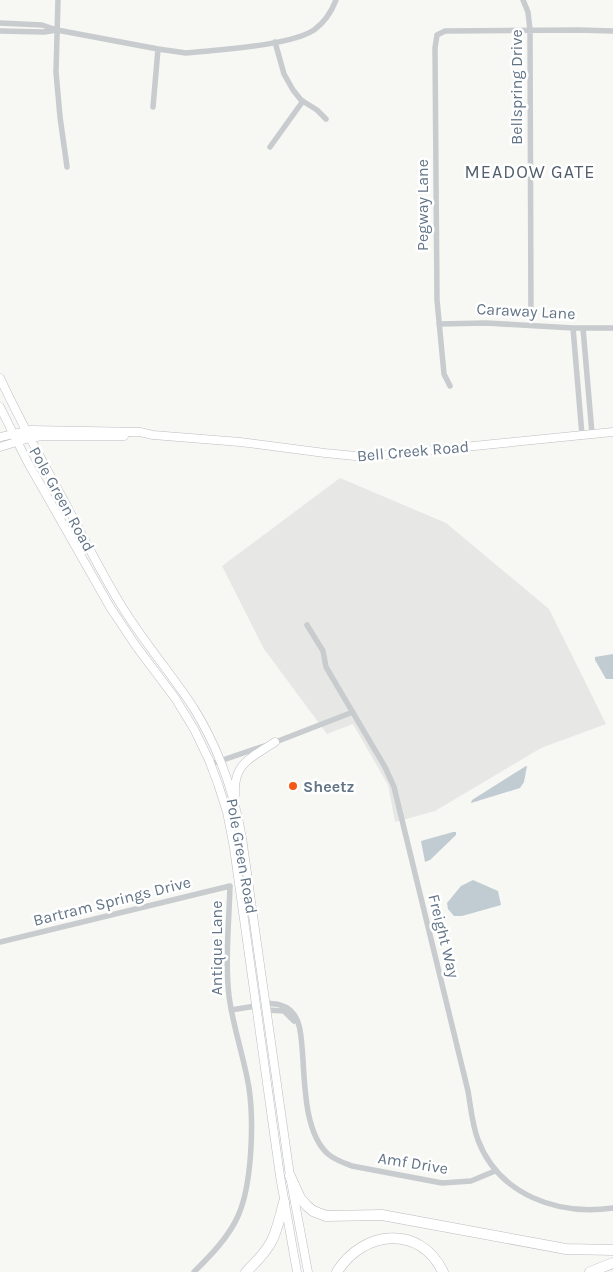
<svg xmlns="http://www.w3.org/2000/svg" width="613" height="1272" viewBox="0 0 613 1272" font-family="Karla,sans-serif">
	<style>
		.built { fill: #e7e8e6 }
		.water { fill: #c1ccd2 }
		.lines { fill: none; stroke-linecap: round; stroke-linejoin: round }
		.secondary-casing { stroke: #babfc4; stroke-width: 9 }
		.highway-casing { stroke: #babdc0; stroke-width: 11 }
		.street { stroke: #c8cccf; stroke-width: 5.5 }
		.secondary { stroke: #fff; stroke-width: 8 }
		.highway { stroke: #fff; stroke-width: 10 }
		.poi-dot { fill: #f55714; stroke: #fff; stroke-width: 2 }
		.labels { text-anchor: middle; dominant-baseline: central; stroke-width: 5; stroke-linejoin: round; paint-order: stroke }
		.street-label { font-size: 16px; fill: #627487; stroke: #fff }
		.poi-label { font-size: 16px; font-weight: bold; fill: #627487; stroke: #fff; text-anchor: start }
		.neighbourhood-label { font-size: 18px; letter-spacing: 1px; fill: #515e6b; stroke: #fff }
	</style>
	<rect width="100%" height="100%" fill="#f7f7f3"/>
	<path class="built" d="M340,478L446,523L549,609L606,724L541,748L435,811L395,822L388,785L353,724L327,734L264,649L222,566Z"/>
	<path class="water" d="M613,654V679H606L595,660V657Z
		M526,766H527L524,782L520,788L471,803L472,800Z
		M453,832H456V835L430,860L425,862L421,841Z
		M473,880L498,891L501,905L462,916H454L448,909L447,903L461,886Z"/>
	<g class="lines">
		<g class="secondary-casing">
			<path id="secondary" d="M0,378C19,419 41,459 63,499C82,534 100,571 121,605C143,641 170,672 193,707C218,747 234,792 242,838L290,1176L308,1272
				M0,407L27,461L110,607L136,646L175,698L194,729L209,760L218,784L227,812L234,848L280,1176L297,1272
				M0,437L31,430L140,432L153,435L240,442L325,453L365,457L613,432
				M0,447L29,438L43,436H124
				M235,795C233,763 251,758 275,742"/>
		</g>
		<g class="highway-casing">
			<path id="highway" d="M290,1176L300,1198L307,1206L313,1211L326,1216L382,1215L566,1249L613,1250
				M246,1272C273,1246 275,1238 284,1202
				M337,1272C363,1230 420,1224 443,1272
				M590,1272L613,1263"/>
		</g>
		<path class="street" d="M58,0L56,72L60,117L67,167
			M523,0L528,12L530,30L531,325
			M0,23L42,25L57,30L44,32L0,31
			M57,30L158,49L186,53L197,52C226,49 291,45 314,30C325,22 331,13 336,0
			M275,42L284,74L293,90L301,100L317,110L326,119
			M153,107L158,49
			M270,147L303,101
			M439,324L486,323L573,328H613
			M573,328L582,435
			M583,328L592,434
			M450,386L444,374L437,300L435,48L437,35L445,31L578,30L613,31
			M307,625L323,651L326,667L385,767L394,787L468,1091C471,1108 472,1124 478,1140C499,1195 558,1216 613,1208
			M273,743L353,712
			M211,764L264,746
			M0,942L230,886C229,922 225,960 229,996C233,1027 244,1057 249,1088C254,1122 252,1185 238,1216C228,1238 211,1255 194,1272
			M265,1003C274,1004 284,1004 291,1011C300,1019 301,1035 302,1047C305,1078 303,1132 328,1154C335,1160 344,1163 352,1166L442,1183L471,1181L495,1171
			M231,1010L256,1006
			M267,1010L284,1011L294,1021"/>
		<use href="#secondary" class="secondary"/>
		<use href="#highway" class="highway"/>
	</g>
	<circle class="poi-dot" cx="293" cy="786" r="5"/>
	<g class="labels">
		<g class="street-label">
			<text transform="translate(516 87) rotate(-90)">Bellspring Drive</text>
			<text transform="translate(422 205) rotate(-90)">Pegway Lane</text>
			<text transform="translate(526 311) rotate(3)">Caraway Lane</text>
			<text transform="translate(413 451) rotate(-5)">Bell Creek Road</text>
			<text transform="translate(62 499) rotate(61)">Pole Green Road</text>
			<text transform="translate(242 856) rotate(80)">Pole Green Road</text>
			<text transform="translate(112 901) rotate(-14)">Bartram Springs Drive</text>
			<text transform="translate(444 936) rotate(76)">Freight Way</text>
			<text transform="translate(216 948) rotate(-90)">Antique Lane</text>
			<text transform="translate(413 1163) rotate(9)">Amf Drive</text>
		</g>
		<g class="poi-label">
			<text x="303" y="786">Sheetz</text>
		</g>
		<g class="neighbourhood-label">
			<text x="530" y="172">MEADOW GATE</text>
		</g>
	</g>
</svg>
